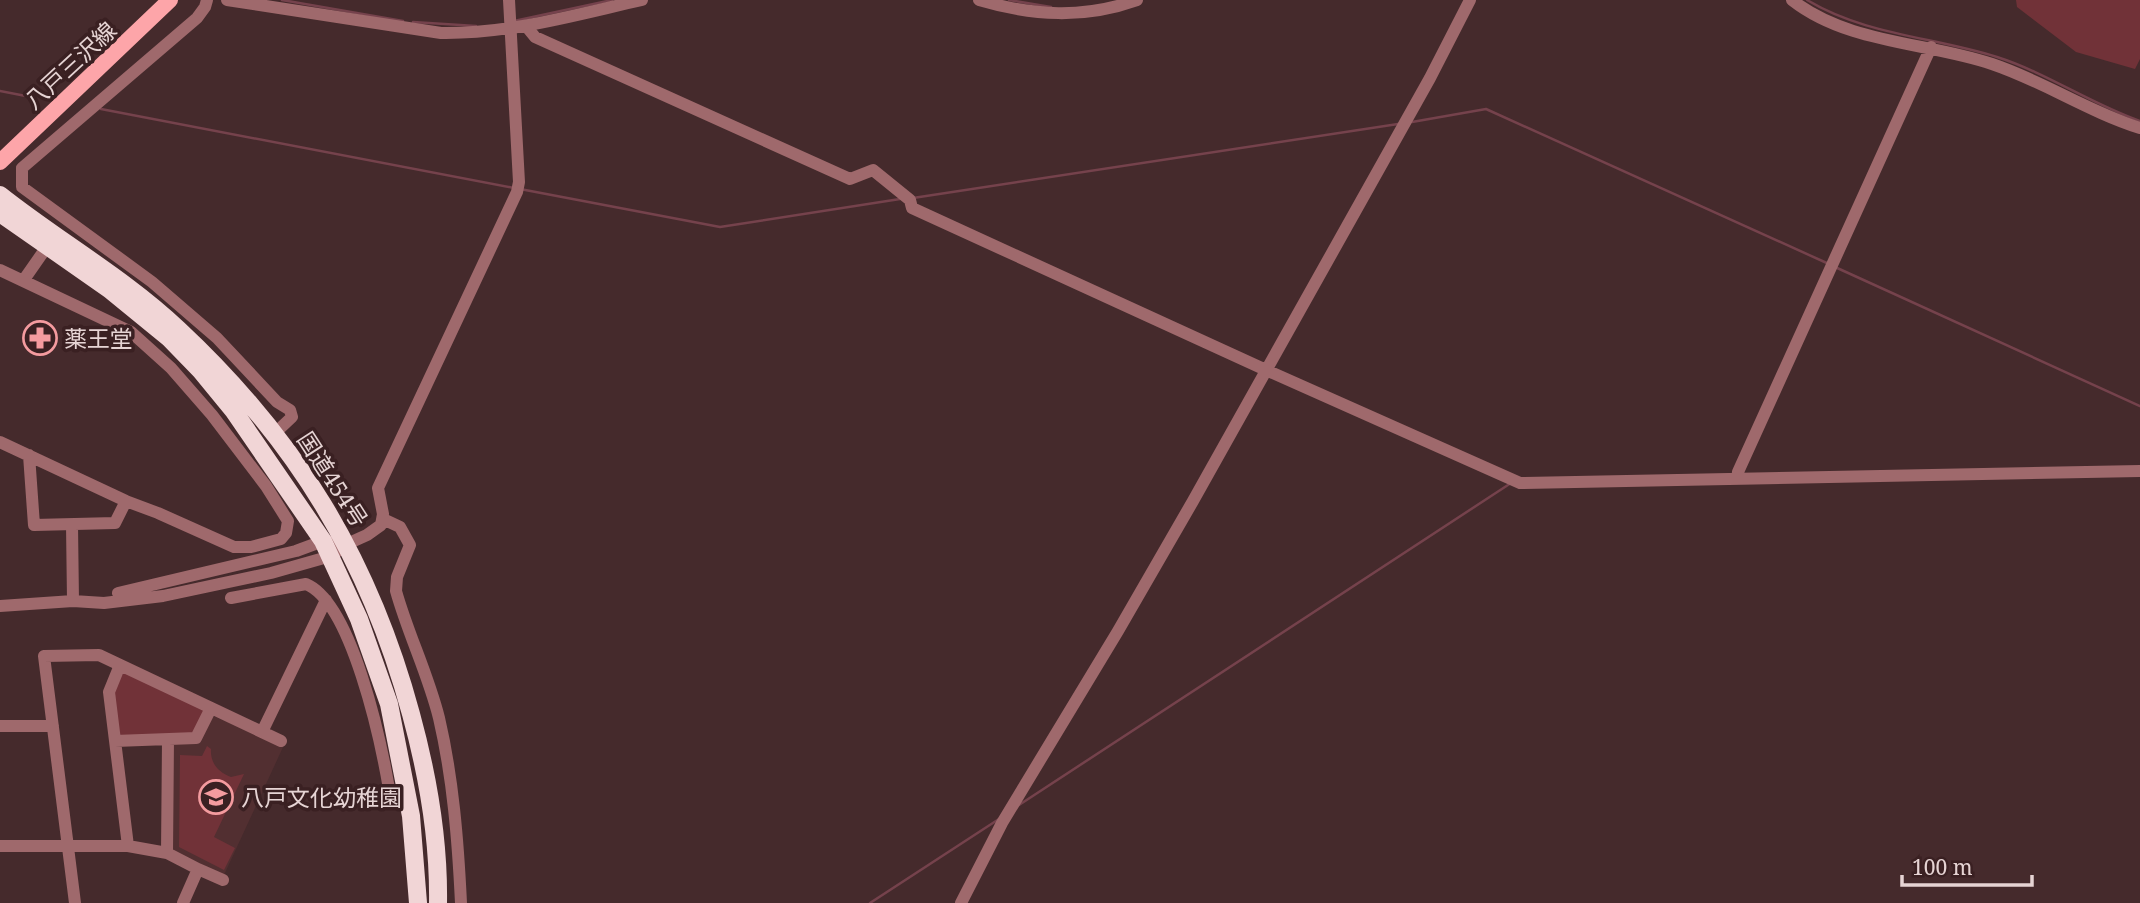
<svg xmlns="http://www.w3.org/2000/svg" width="2140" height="903" viewBox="0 0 2140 903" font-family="'Noto Serif','Noto Sans JP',serif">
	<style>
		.built { fill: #522f31 }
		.green { fill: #713238 }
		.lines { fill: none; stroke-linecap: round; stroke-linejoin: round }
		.stream { stroke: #75424c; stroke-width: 2.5 }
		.minor { stroke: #9f696c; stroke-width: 12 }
		.major { stroke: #fda5a9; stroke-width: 16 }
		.highway { stroke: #f1d5d6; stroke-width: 18 }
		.labels { text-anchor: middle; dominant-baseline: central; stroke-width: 7; stroke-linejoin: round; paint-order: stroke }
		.street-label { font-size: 23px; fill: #e6d4d4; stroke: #3a2022 }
		.poi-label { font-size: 23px; fill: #e6d4d4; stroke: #3a2022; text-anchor: start }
	</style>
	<rect width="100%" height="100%" fill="#452a2c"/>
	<path class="built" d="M213,716L284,745L224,875L174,851L171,847V747L175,743L201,742Z"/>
	<path class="green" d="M2016,0H2140V59L2135,69L2076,52L2017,7Z
		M125,672L205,709L193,734L122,736L118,733C116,713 107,686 125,672Z
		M207,746L211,749C210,763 218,772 231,777L244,774L214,837L235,848L224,870L179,847L180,755L202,756Z"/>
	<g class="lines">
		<path class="stream" d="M282,0L403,21
			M1009,0L1051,7
			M1807,0C1865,35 1934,37 1997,57C2047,73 2091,104 2140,121
			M514,21L612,0
			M413,22L476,26
			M0,91L31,97
			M101,109L514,188
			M1412,122L1486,109L1829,264
			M520,189L720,227L900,199
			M913,198L1398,124
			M1835,267L2140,406
			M1019,805L1511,483
			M870,903L999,819"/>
		<path class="minor" d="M207,0L205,7L197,18L22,168V187L152,282L217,338L277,402L290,410L292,417L274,434
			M227,0L441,33C510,34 575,15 642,0
			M979,0C1033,16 1084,19 1137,0
			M1792,0C1848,44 1927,42 1992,64C2043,81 2089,112 2140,128
			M526,26L535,37L850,179L873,170L910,200L912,208L1266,370L1520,483L2140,471
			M0,270L131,332L171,368L212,415L266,486L288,521L286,533L281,539L251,547H234L158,513L126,501L0,442
			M23,281L46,248
			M29,455L34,525L115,523L126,501
			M1737,479L1738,472L1931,47
			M383,519L400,527L410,545L397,577L396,591C408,634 428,674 439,718C453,778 458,841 461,903
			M72,525L73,601
			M118,593L296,551L323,541L331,542
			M231,598L306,584C352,603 381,742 389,789
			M0,606L73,601L104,603L163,596L271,573L331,556L347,544L367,535L381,525L383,514L378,488L517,192L519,182L509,0
			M120,665L109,692L128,846
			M0,726H53
			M262,732L326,600
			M115,741L196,738L211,708
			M0,846H128L167,853L198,869L183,903
			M167,853L168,740
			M198,869L223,880
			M75,903L44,656L99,655L281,741
			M961,903L1002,823L1118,631L1193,501L1430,78L1470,0"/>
		<path class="major" d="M0,162L170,0"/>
		<path class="highway" d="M0,195C58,241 124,278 178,329C296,439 369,559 411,714C428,776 439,839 438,903
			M0,213L109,289L169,338L201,371L233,410L323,541L359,619L389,704L411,816L418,903"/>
	</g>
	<defs>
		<g id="pharmacy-ring" transform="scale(1.75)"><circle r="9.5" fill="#3a2022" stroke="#f49b9f" stroke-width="1.5"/><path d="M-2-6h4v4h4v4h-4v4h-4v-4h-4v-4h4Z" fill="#f49b9f"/></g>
		<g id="school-ring" transform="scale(1.75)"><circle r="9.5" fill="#3a2022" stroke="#f49b9f" stroke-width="1.5"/><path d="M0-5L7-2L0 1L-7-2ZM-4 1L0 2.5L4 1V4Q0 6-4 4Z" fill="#f49b9f"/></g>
	</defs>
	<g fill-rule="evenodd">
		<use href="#pharmacy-ring" x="40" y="338"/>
		<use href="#school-ring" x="216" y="797"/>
	</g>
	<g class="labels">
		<g class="street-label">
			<text transform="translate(70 65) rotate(-43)">八戸三沢線</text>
			<text transform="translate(333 479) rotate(57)">国道454号</text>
		</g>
		<g class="poi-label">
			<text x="64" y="338">薬王堂</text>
			<text x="241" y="797">八戸文化幼稚園</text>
		</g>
	</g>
	<path d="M1902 875v10h130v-10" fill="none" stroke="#e6d4d4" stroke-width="3.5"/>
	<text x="1912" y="875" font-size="21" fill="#e6d4d4" stroke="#3a2022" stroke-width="5" paint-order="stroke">100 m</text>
</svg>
